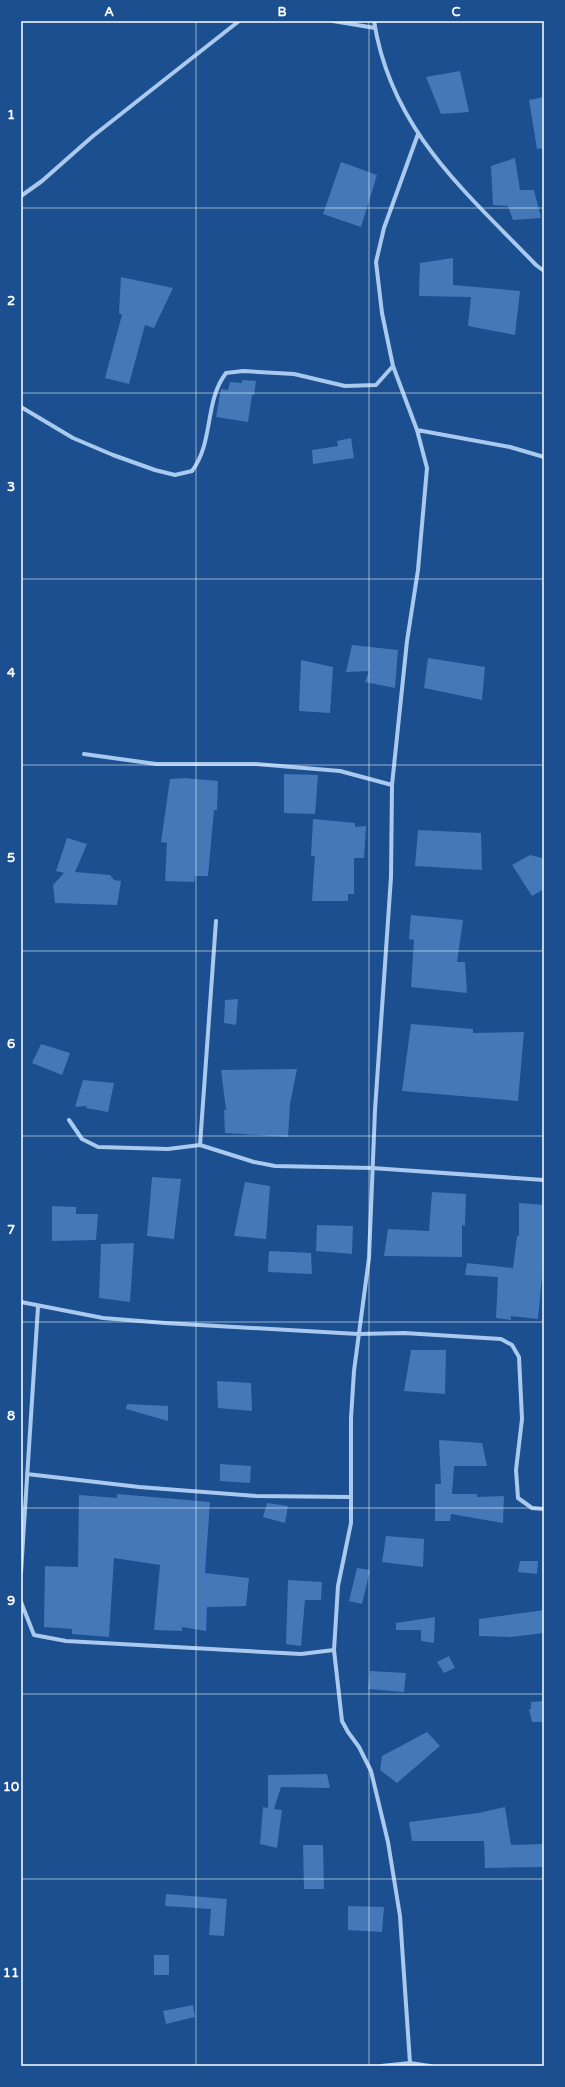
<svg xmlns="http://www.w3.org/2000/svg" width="565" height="2087" viewBox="0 0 565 2087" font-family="'Varela Round',sans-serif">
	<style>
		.building { fill: #4478b7 }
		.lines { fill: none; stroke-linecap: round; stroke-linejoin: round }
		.street { stroke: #a9c9ee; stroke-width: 4 }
		.grid { fill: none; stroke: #fff; stroke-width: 1; stroke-opacity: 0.55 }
		.neatline { fill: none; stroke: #fff; stroke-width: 1.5 }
		.grid-label { font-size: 13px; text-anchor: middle; font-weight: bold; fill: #fff }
	</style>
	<rect width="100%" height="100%" fill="#1b4f8f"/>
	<path class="building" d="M460,71L469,112L441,114L426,77Z
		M544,97V148L537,149L529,100Z
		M515,158L520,190H534L541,218L513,220L508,206L493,205L491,166Z
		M341,162L377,175L361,227L323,214Z
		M453,258V285L520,291L515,335L468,326L471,297L419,296L420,263Z
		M121,277L173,288L154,328L145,325L129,384L105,378L122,315L119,313Z
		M242,380L256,381L254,395H252L248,422L216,417L221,389L228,390L230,382L242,383Z
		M351,438L354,458L313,464L312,450L338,446L337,441Z
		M352,645L398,650L395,688L365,682L369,671L346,672Z
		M428,658L485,667L482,700L424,688Z
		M301,660L333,667L330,713L299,711Z
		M284,774L318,775L315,814L284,813Z
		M185,778L218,781L217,810H214L208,876H195L194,882L165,881L167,843L161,842L170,779Z
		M313,819L355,823V827L366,826L364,858H354V894H348V901H312L315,856H311Z
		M418,830L481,833L482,870L415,866Z
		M67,838L87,844L75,872L110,875L114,880L121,881L117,905L55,903L53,885L64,873L56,871Z
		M530,855L542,858L544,862V889L532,896L512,865Z
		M411,915L463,920L457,962H465L467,993L411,987L414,940L409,939Z
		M238,999L236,1025L224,1023L225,1000Z
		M411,1024L473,1029V1033L524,1032L518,1101L402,1091Z
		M41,1044L70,1053L62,1075L32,1063Z
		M297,1069L290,1104L288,1137L225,1133L224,1110H226L221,1070Z
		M83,1080L114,1083L108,1112L86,1108L87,1106L75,1107Z
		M152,1177L181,1179L174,1239L147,1236Z
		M245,1182L270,1186L266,1239L234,1236Z
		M432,1192L466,1194L465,1226L462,1225V1257L384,1256L388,1229L429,1231Z
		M519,1203L544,1205V1255L538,1319L511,1316V1320L496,1318L498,1277L465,1275L467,1263L513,1268L517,1236H519Z
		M52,1206L76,1207V1214H98L96,1240L52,1241Z
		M317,1225L353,1226L352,1254L316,1251Z
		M134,1243L130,1302L99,1298L101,1244Z
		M269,1251L311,1253L312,1274L268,1272Z
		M411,1350H446L445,1394L404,1391Z
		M217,1381L251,1383L252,1411L218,1408Z
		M127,1404L168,1406V1421L126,1409Z
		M439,1440L482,1443L487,1466H454L452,1494H477V1497L504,1496L503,1523L451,1514L450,1521H435V1484H441Z
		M220,1464L251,1466L250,1483L220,1481Z
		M117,1494L210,1502L205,1573L249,1578L246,1606L207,1607L206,1631L182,1627V1631L154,1630L160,1565L114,1558L109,1637L72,1634V1629L44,1627L45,1566L78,1567L79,1495L117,1498Z
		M267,1503L288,1506L285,1523L263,1517Z
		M386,1536L424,1539L423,1567L382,1562Z
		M520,1561H538L537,1574L518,1572Z
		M357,1568L370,1570L362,1604L349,1601Z
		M288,1580L322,1582L321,1600H305L301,1646L286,1644Z
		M544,1610V1633L511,1637L479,1636V1619Z
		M435,1617L434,1643L421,1641V1630H396V1623Z
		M449,1656L455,1668L444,1673L437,1662Z
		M370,1671L406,1673L404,1692L368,1689Z
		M544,1701V1722H532L529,1709H531V1702Z
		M427,1732L440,1746L397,1783L380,1770L382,1756Z
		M327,1774L330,1788L281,1787L274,1809L282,1810L277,1848L260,1844L263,1807L268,1808V1775Z
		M505,1807L511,1845L544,1844V1867L485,1868L484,1841H412L409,1822L478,1813Z
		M303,1845H323L324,1889H304Z
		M166,1894L227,1899L224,1936L209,1935L211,1909L165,1906Z
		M348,1906L384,1907L382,1932L348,1930Z
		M154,1955H169V1975H154Z
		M193,2005L195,2017L166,2024L163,2011Z"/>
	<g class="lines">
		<path class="street" d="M333,21L375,28
			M374,21C391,130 465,191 536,265L544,271
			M21,196L42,181L93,136L239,21
			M21,407L73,438L113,455L155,470L175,475L192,471C214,442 204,402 226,373L243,371L294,374L345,386L376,385L393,366
			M417,430L510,447L544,457
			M84,754L156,764H256L340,771L392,785
			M69,1120L82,1139L98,1147L168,1149L200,1145L254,1162L275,1166L372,1168L544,1180
			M200,1145L216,921
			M21,1302L103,1318L165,1323L358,1334L404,1333L501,1339L512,1345L519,1357L522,1419L516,1470L518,1498L532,1508L544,1509
			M27,1474L139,1487L256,1496L349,1497
			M21,1572L38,1307
			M21,1602L34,1635L66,1641L301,1654L334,1650
			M410,2063L400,1916L388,1842L371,1771L359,1747L348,1732L342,1721L334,1650L338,1586L351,1523V1418L354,1371L369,1258L375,1110L391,877L392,785L407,641L418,570L427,468L417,430L393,366L382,313L376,262L384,228L418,134
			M381,2066L410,2063L430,2066"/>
	</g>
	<path class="grid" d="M196,21V2066M369,21V2066M21,208H544M21,393H544M21,579H544M21,765H544M21,951H544M21,1136H544M21,1322H544M21,1508H544M21,1694H544M21,1879H544"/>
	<rect width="565" height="2087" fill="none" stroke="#1b4f8f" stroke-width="44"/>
	<rect x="22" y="22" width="521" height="2043" class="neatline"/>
	<g class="grid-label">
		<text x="109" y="16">A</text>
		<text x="282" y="16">B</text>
		<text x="456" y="16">C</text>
		<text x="11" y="119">1</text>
		<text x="11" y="305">2</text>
		<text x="11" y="491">3</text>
		<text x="11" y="677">4</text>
		<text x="11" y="862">5</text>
		<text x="11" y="1048">6</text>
		<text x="11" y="1234">7</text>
		<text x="11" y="1420">8</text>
		<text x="11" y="1605">9</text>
		<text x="11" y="1791">10</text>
		<text x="11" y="1977">11</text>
	</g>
</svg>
